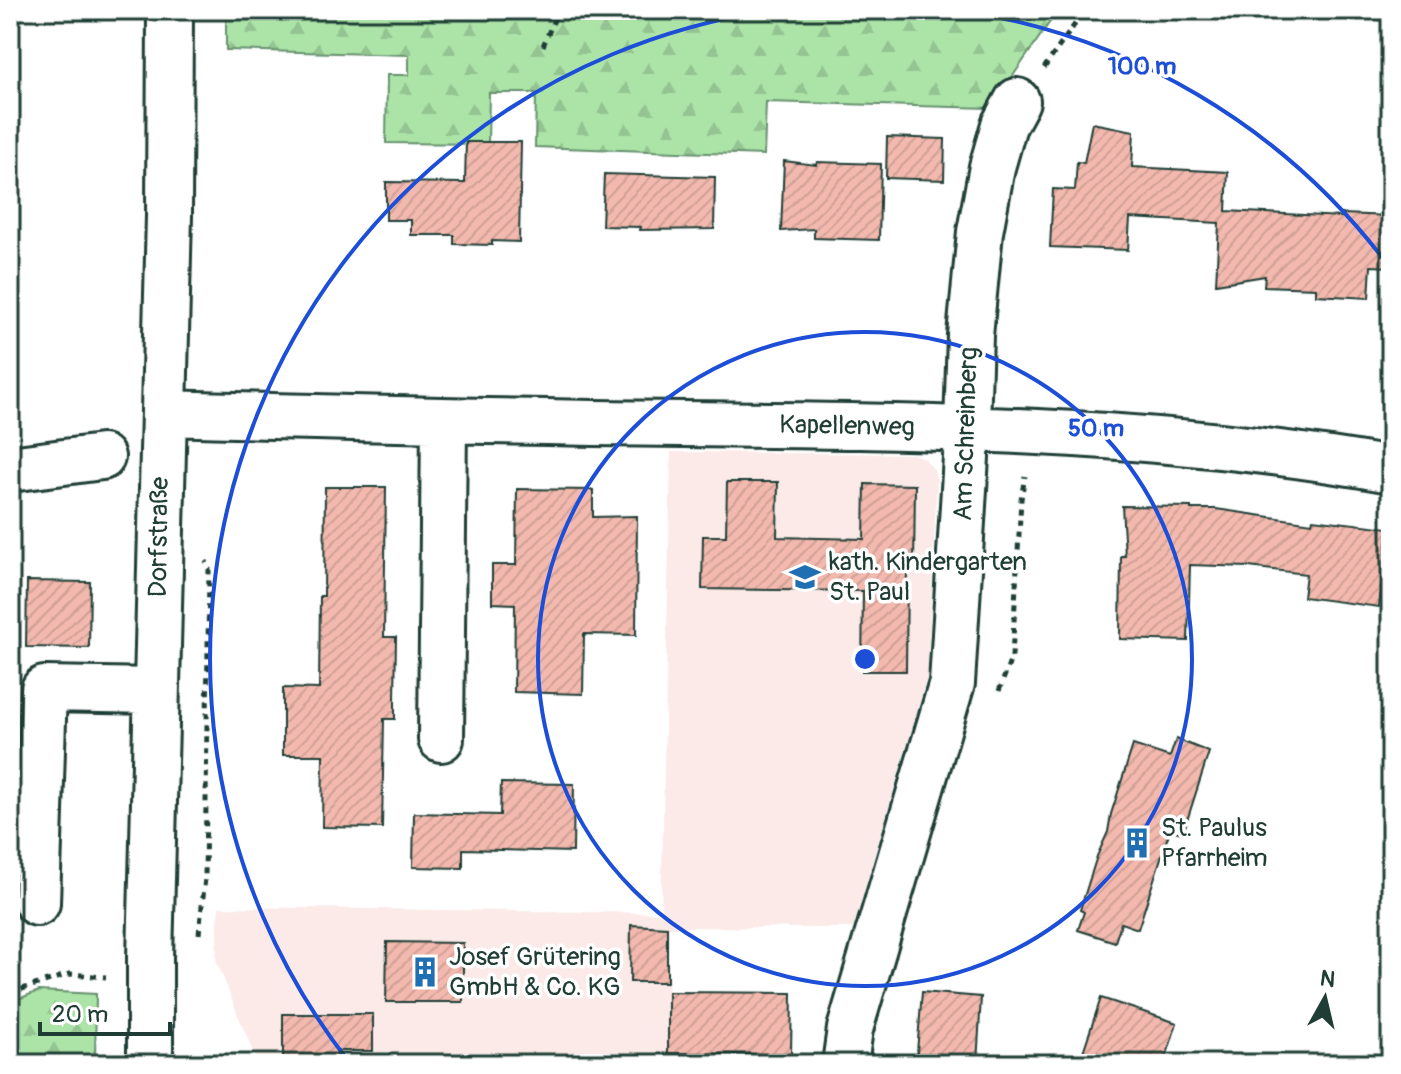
<svg xmlns="http://www.w3.org/2000/svg" width="1401" height="1074" viewBox="0 0 1401 1074" font-family="Pangolin,sans-serif">
	<style>
		.built { fill: #fbeae7 }
		.forest { fill: url(#forest-firs); stroke: #66906e; stroke-width: 2 }
		.building { fill: url(#building-hatch); stroke: #1f3d34; stroke-width: 2 }
		.lines { fill: none; stroke-linecap: round; stroke-linejoin: round }
		.minor-casing { stroke: #1f3d34; stroke-width: 50 }
		.path { stroke: #1f3d34; stroke-width: 5; stroke-dasharray: 6 6; stroke-linecap: butt }
		.minor { stroke: #fff; stroke-width: 44 }
		.ring { fill: none; stroke: #1d4ed8; stroke-width: 4 }
		.labels { text-anchor: middle; dominant-baseline: central; stroke-width: 7; stroke-linejoin: round; paint-order: stroke }
		.street-label { font-size: 26px; fill: #1f3d34; stroke: #fff }
		.poi-label { font-size: 26px; fill: #1f3d34; stroke: #fff; text-anchor: start }
		.centre { fill: #1d4ed8; stroke: #fff; stroke-width: 4 }
		.ring-label { font-size: 24px; text-anchor: middle; font-weight: bold; fill: #1d4ed8; stroke: #fff; stroke-width: 7; stroke-linejoin: round; paint-order: stroke }
	</style>
	<defs>
		<pattern id="forest-firs" width="22" height="20" patternUnits="userSpaceOnUse" patternTransform="scale(2)"><rect width="22" height="20" fill="#ace4a8"/><path d="M5 1l3.5 6h-7zM16 11l3.5 6h-7z" fill="#94c491"/></pattern>
		<pattern id="building-hatch" width="6" height="6" patternUnits="userSpaceOnUse" patternTransform="scale(2)"><rect width="6" height="6" fill="#f3b9ae"/><path d="M-1 1l2-2M0 6l6-6M5 7l2-2" fill="none" stroke="#d0a096"/></pattern>
	</defs>
	<rect width="100%" height="100%" fill="#fff"/>
	<filter id="ink" filterUnits="userSpaceOnUse"><feTurbulence type="fractalNoise" baseFrequency=".0125" numOctaves="2"/><feDisplacementMap in="SourceGraphic" scale="16" xChannelSelector="R" yChannelSelector="G"/><feConvolveMatrix kernelMatrix="1 2 1 2 8 2 1 2 1" color-interpolation-filters="sRGB"/></filter>
	<g filter="url(#ink)">
		<path class="built" d="M671,452L914,454L925,459L934,470L937,480L927,676L853,928L668,927V1064H258L216,960L219,907L661,913Z"/>
		<path class="forest" d="M226,10H1058L991,108L766,102L764,155L535,147L536,93H489L488,144L386,143L387,75H409V55L226,50Z
			M39,991L96,994L95,1064H10V1002Z"/>
		<path class="building" d="M1092,123L1134,131L1132,167L1228,172L1226,211L1342,217V214L1391,216V267L1371,266L1369,298L1316,295V288L1264,286L1265,276L1216,284L1219,223L1130,218L1128,250L1050,247L1053,189L1075,190L1077,162L1084,163Z
			M887,137L945,139L944,180L886,178Z
			M466,142H521L519,242L492,241V245L454,244V235H411V220H386V182L465,183Z
			M784,161L816,165L817,162L881,164L879,240L814,238V229L781,231Z
			M604,174L715,177L714,229L640,230L641,227L602,226Z
			M727,482H778L777,537L864,539L865,484L915,485L914,567H907L906,671H862L863,591L702,589L703,536H726Z
			M325,487H386L384,637H396L395,701V719H384L382,828L322,827L323,755H283V688L319,689L320,596H324Z
			M517,489L593,490V517L637,516L636,635L584,634L583,694L514,692L515,604L492,603V565H516Z
			M1122,506L1191,507V509H1216L1312,523L1313,519L1389,528L1379,607L1303,597L1306,574L1249,567L1190,565L1188,641L1120,639L1121,556H1125Z
			M27,581L90,582L89,648L26,647Z
			M1176,739L1209,752L1183,833L1170,830L1138,929L1121,923L1115,942L1078,930L1084,912L1080,910L1097,856L1108,832L1111,814L1133,745L1170,757Z
			M501,783L574,784L573,852L463,849V868L413,867L414,813L500,815Z
			M631,925L667,927V982H630Z
			M387,942L463,943V1002H386Z
			M668,992L792,993L791,1055L668,1053Z
			M922,992L981,997L977,1064H916Z
			M1101,998L1177,1023L1164,1064H1079Z
			M283,1014H373V1051H337L336,1064H283Z"/>
		<g class="lines">
			<g class="minor-casing">
				<path id="minor" d="M164,413C337,418 510,422 683,424C920,426 1157,428 1391,470
					M10,469L102,457
					M441,739L444,421
					M37,903L44,689L156,691
					M150,1064V958L169,216L170,10
					M845,1064L850,1029L952,683L966,457L970,335L980,232L992,167L1004,125L1017,101"/>
			</g>
			<path class="path" d="M543,46L558,10
				M1044,68L1085,10
				M999,691L1012,656L1021,499L1025,476
				M199,934L205,878L209,569L206,561
				M10,993L69,974L106,977"/>
			<use href="#minor" class="minor"/>
		</g>
	</g>
	<g class="ring">
		<circle cx="865" cy="659" r="327"/>
		<path d="M349 1062A655 655 0 0 1 774 10M956 10A655 655 0 0 1 1388 265"/>
	</g>
	<defs>
		<g id="school-bare" transform="scale(2.4)"><path d="M0-5L7-2L0 1L-7-2ZM-4 1L0 2.5L4 1V4Q0 6-4 4Z" fill="#1f6fb2" stroke="#fff" stroke-width="2.5" paint-order="stroke"/></g>
		<g id="building-bare" transform="scale(2.4)"><path d="M-4-6H4V6H1V3H-1V6H-4ZM-2.5-4.3h1.7v1.8h-1.7ZM.8-4.3h1.7v1.8H.8ZM-2.5-1h1.7V.8h-1.7ZM.8-1h1.7V.8H.8Z" fill="#1f6fb2" stroke="#fff" stroke-width="2.5" paint-order="stroke"/></g>
	</defs>
	<g fill-rule="evenodd">
		<use href="#school-bare" x="805" y="577"/>
		<use href="#building-bare" x="1137" y="843"/>
		<use href="#building-bare" x="425" y="972"/>
	</g>
	<g class="labels">
		<g class="street-label">
			<text transform="translate(847 426) rotate(1)">Kapellenweg</text>
			<text transform="translate(966 434) rotate(-88)">Am Schreinberg</text>
			<text transform="translate(159 537) rotate(-89)">Dorfstraße</text>
		</g>
		<g class="poi-label">
			<text x="829" y="562">kath. Kindergarten<tspan x="829" dy="30">St. Paul</tspan></text>
			<text x="1161" y="828">St. Paulus<tspan x="1161" dy="30">Pfarrheim</tspan></text>
			<text x="449" y="957">Josef Grütering<tspan x="449" dy="30">GmbH &amp; Co. KG</tspan></text>
		</g>
	</g>
	<circle cx="865" cy="659" r="12" class="centre"/>
	<g class="ring-label">
		<text x="1142" y="74">100 m</text>
		<text x="1096" y="436">50 m</text>
	</g>
	<rect width="1401" height="1074" fill="none" stroke="#fff" stroke-width="40"/>
	<rect x="20" y="20" width="1361" height="1034" fill="none" stroke="#1f3d34" stroke-width="3" filter="url(#ink)"/>
	<g transform="translate(1325 998) rotate(8)" stroke="#ffffff" stroke-width="6" paint-order="stroke">
	<path d="M0-6L14 30L0 20L-14 30Z" fill="#1f3d34"/>
	<text y="-12" font-size="22" font-weight="bold" text-anchor="middle" fill="#1f3d34">N</text>
	</g>
	<path d="M40 1022v12h130v-12" fill="none" stroke="#1f3d34" stroke-width="4"/>
	<text x="52" y="1022" font-size="24" fill="#1f3d34" stroke="#ffffff" stroke-width="6" paint-order="stroke">20 m</text>
</svg>
